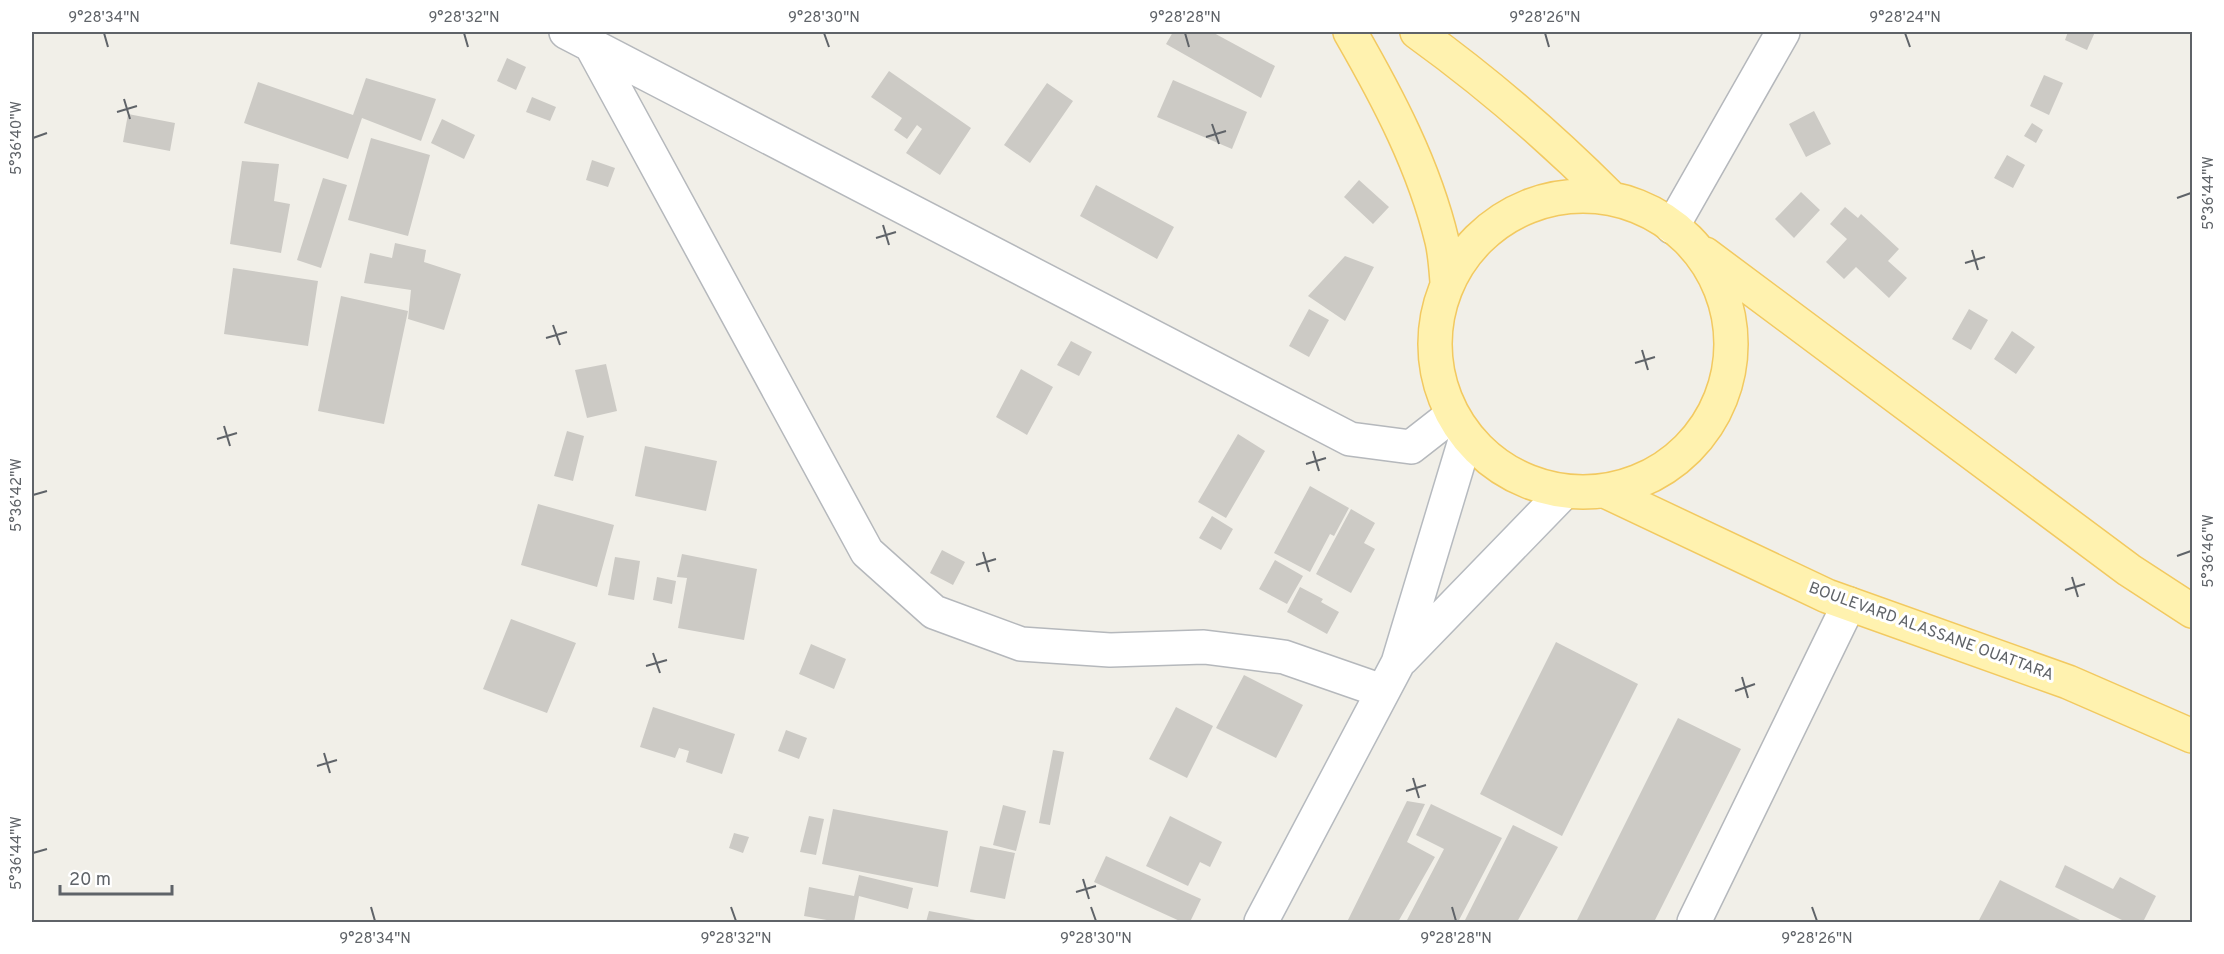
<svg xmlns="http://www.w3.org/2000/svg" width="2224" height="954" viewBox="0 0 2224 954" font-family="Overpass,sans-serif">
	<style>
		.building { fill: #cccac5 }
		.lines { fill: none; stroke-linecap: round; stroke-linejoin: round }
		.street-casing { stroke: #b5b8bc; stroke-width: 36 }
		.secondary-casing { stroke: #b6babf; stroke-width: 36 }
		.primary-casing { stroke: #f2c960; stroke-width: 36 }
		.street { stroke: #fff; stroke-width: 33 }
		.secondary { stroke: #fff; stroke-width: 33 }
		.primary { stroke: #fff2af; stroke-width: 33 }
		.ticks { fill: none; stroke: #5f6368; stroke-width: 2 }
		.labels { text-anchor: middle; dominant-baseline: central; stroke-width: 6; stroke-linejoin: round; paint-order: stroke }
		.street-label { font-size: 16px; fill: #5f6368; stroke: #fff }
		.neatline { fill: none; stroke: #5f6368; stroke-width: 2 }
		.ticks-label { font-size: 15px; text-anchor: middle; fill: #5f6368 }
	</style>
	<rect width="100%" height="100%" fill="#f1efe8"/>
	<path class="building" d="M1173,32H1212L1275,66L1261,98L1166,44Z
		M2068,32H2095L2087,50L2065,40Z
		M507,58L526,67L516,90L497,81Z
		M889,71L971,128L940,175L906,153L922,129L917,125L907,139L894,130L902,118L871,97Z
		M2044,75L2063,83L2049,115L2030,106Z
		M366,78L436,99L421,141L362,118L348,159L244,123L258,82L353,115Z
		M1173,80L1247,112L1232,149L1157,117Z
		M1047,83L1073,101L1030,163L1004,145Z
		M532,97L556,107L550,121L526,112Z
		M1814,111L1831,144L1806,157L1789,124Z
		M128,114L175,123L170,151L123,142Z
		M442,119L475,135L464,159L431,143Z
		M2032,123L2043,130L2036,143L2024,136Z
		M371,138L430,155L408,236L348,220Z
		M2007,155L2025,165L2013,188L1994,178Z
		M592,160L615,168L608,187L586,180Z
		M242,161L279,164L274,201L290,204L281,253L230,244Z
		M323,178L347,185L321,268L297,260Z
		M1359,180L1389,207L1373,224L1344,197Z
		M1096,185L1174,227L1157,259L1080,216Z
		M1801,192L1820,210L1794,238L1775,219Z
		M1845,207L1858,218L1861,214L1899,249L1888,261L1907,278L1889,298L1856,267L1844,279L1826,262L1847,239L1830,224Z
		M395,243L426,250L424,262L461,274L444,330L408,319L411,290L364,283L370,253L392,258Z
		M1345,256L1374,267L1345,321L1308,296Z
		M233,268L318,281L308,346L224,334Z
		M341,296L408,311L384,424L318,411Z
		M1309,309L1329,320L1309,357L1289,346Z
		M1969,309L1988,320L1971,350L1952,339Z
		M2012,331L2035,347L2016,374L1994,359Z
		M1071,341L1092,352L1079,376L1057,365Z
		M606,364L617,411L587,418L575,370Z
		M1021,369L1053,387L1027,435L996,417Z
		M567,431L584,436L573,481L554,476Z
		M1238,434L1265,451L1226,518L1198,502Z
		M645,446L717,461L706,511L635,496Z
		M1310,486L1349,508L1334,536L1330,534L1310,572L1274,553Z
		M538,504L614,525L597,587L521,565Z
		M1351,509L1375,523L1364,543L1375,549L1351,593L1316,574Z
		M1212,516L1233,529L1221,550L1199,538Z
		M942,550L965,562L953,585L930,573Z
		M682,554L757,569L744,640L678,628L687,578L677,577Z
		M615,557L640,561L634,600L608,595Z
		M1275,560L1303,576L1287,604L1259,589Z
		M657,577L676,581L672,604L653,600Z
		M1300,587L1323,599L1321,602L1339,612L1327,634L1287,612Z
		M511,619L576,643L547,713L483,689Z
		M1556,642L1638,684L1562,836L1480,794Z
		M811,644L846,659L834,689L799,674Z
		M1244,675L1303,705L1276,758L1216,728Z
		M653,707L735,734L722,774L686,762L689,751L679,748L675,758L640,747Z
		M1176,707L1213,726L1187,778L1149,759Z
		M1678,718L1741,749L1654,922H1576Z
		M786,730L807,738L799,759L778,751Z
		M1053,750L1064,752L1050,825L1039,823Z
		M1407,801L1425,804L1407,842L1435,857L1398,922H1347Z
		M1431,804L1502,838L1458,922H1406L1444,849L1416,835Z
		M1003,805L1026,811L1016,851L993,845Z
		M833,809L948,831L938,887L822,864Z
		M809,816L824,819L816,855L800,852Z
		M1170,816L1222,842L1210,867L1200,862L1188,886L1146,866Z
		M1513,825L1558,847L1517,922H1464Z
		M734,833L749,837L743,853L729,848Z
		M980,846L1015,853L1005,899L970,892Z
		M1106,856L1201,899L1190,922H1182L1094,882Z
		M2065,865L2113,889L2120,877L2156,896L2143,922H2126L2055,887Z
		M859,875L913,888L908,909L859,896L854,922H838L804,916L809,887L854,896Z
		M2000,880L2084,922H1978Z
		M929,911L981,921V922H926Z"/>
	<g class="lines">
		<g class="street-casing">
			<path id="street" d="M566,32L1350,439L1411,447L1452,415
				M591,45L867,552L934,612L1021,644L1110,650L1204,647L1284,657L1382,691
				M1672,227L1783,32
				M1694,922L1849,604"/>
		</g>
		<g class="secondary-casing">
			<path id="secondary" d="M1402,659L1563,493
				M1261,922L1398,663L1466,437"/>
		</g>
		<g class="primary-casing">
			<path id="primary" d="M1350,32C1388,98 1424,166 1442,241C1445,254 1446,269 1447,282
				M1417,32C1485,81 1550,137 1610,197
				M1435 344a148 148 0 1 1 296 0a148 148 0 1 1-296 0Z
				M1705,254L2129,570L2192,611
				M1607,492L1827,596L2068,682L2192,736"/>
		</g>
		<use href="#street" class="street"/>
		<use href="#secondary" class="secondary"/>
		<use href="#primary" class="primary"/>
	</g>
	<path class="ticks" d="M104,33L108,47M464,33L468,47M824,33L829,47M1185,33L1189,47M1545,33L1549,47M1905,33L1910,47M124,99L130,119M117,112L137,106M1212,124L1219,144M1206,137L1226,131M33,138L47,133M2177,198L2191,193M883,225L889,245M876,238L896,232M1972,250L1978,270M1965,263L1985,257M553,325L560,345M546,338L567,332M1642,350L1648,370M1635,363L1655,357M224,426L230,446M217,439L237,433M1313,451L1319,471M1306,464L1326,458M33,495L47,491M983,552L989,572M2177,556L2191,551M976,565L996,559M2072,577L2078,597M2065,590L2085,584M653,653L660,673M646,666L667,660M1742,677L1748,698M1735,691L1755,684M324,753L330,773M317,766L337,760M1413,778L1419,798M1406,791L1426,785M33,853L47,849M1083,879L1089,899M1076,892L1096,886M371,907L375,921M731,907L736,921M1091,907L1096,921M1452,907L1456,921M1812,907L1817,921"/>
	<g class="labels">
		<g class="street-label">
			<text transform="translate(1931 632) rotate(20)">BOULEVARD ALASSANE OUATTARA</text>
		</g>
	</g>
	<rect width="2224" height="954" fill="none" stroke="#ffffff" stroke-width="66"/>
	<path d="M60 885v9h112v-9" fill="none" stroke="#5f6368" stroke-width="3"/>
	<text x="69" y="885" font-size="18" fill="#5f6368" stroke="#ffffff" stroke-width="4.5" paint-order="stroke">20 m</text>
	<rect x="33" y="33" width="2158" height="888" class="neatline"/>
	<g class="ticks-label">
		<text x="104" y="22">9°28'34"N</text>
		<text x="464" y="22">9°28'32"N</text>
		<text x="824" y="22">9°28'30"N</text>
		<text x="1185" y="22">9°28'28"N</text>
		<text x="1545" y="22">9°28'26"N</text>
		<text x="1905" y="22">9°28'24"N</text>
		<text transform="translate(16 138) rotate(-90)" y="5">5°36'40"W</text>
		<text transform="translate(2208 193) rotate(-90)" y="5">5°36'44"W</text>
		<text transform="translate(16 495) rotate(-90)" y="5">5°36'42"W</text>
		<text transform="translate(2208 551) rotate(-90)" y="5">5°36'46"W</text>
		<text transform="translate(16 853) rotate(-90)" y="5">5°36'44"W</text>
		<text x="375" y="943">9°28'34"N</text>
		<text x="736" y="943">9°28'32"N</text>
		<text x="1096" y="943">9°28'30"N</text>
		<text x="1456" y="943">9°28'28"N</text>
		<text x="1817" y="943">9°28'26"N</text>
	</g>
</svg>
